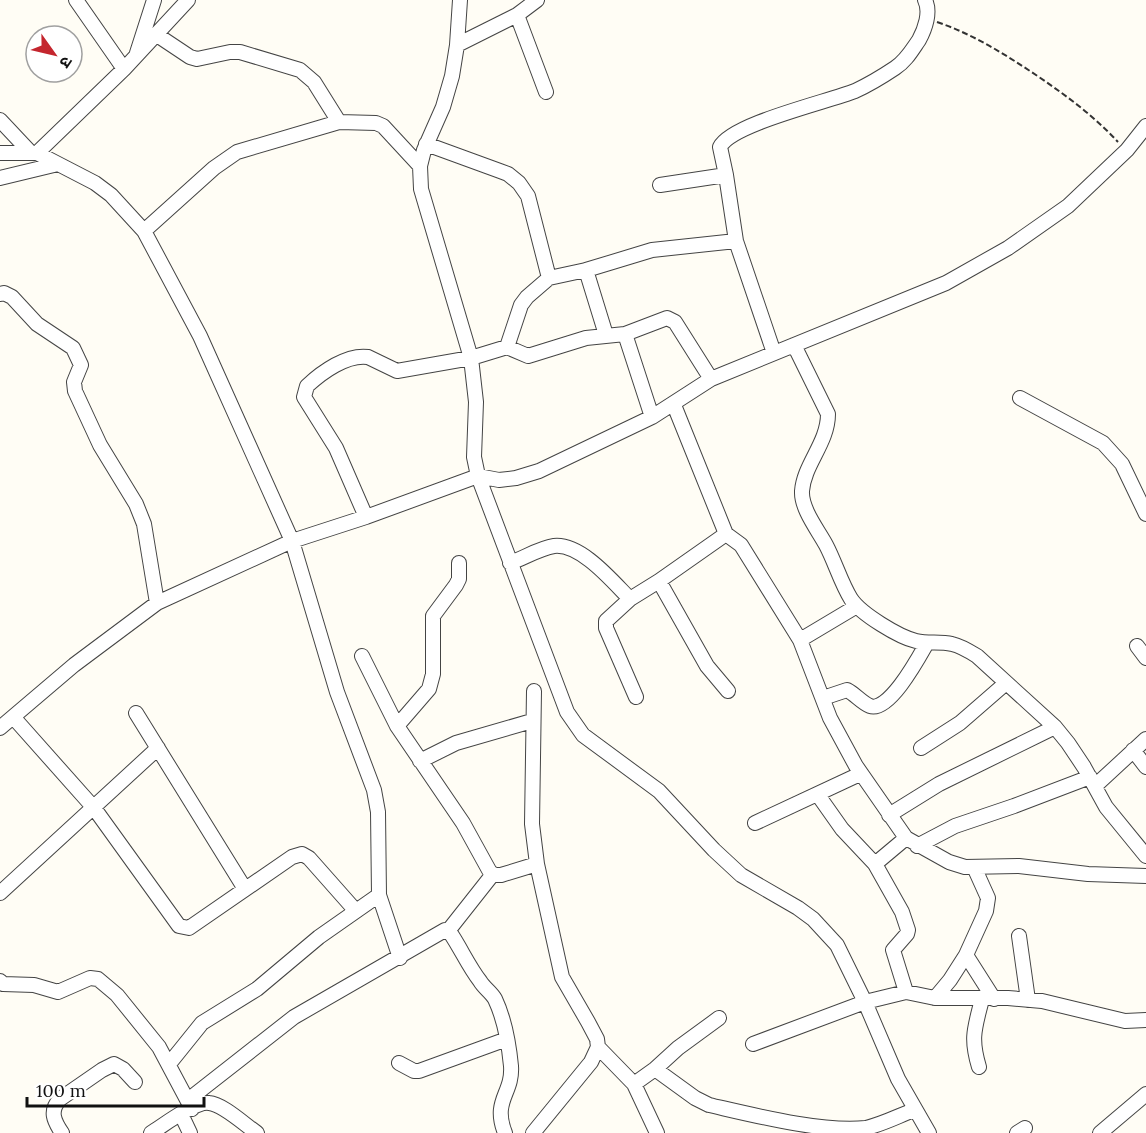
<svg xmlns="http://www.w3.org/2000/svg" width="1146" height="1133" viewBox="0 0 1146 1133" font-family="Lora,'Noto Sans Devanagari',serif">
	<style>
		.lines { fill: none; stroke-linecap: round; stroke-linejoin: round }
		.minor-casing { stroke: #444; stroke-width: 16 }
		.path { stroke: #333; stroke-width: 2; stroke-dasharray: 6 3; stroke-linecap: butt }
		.minor { stroke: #fff; stroke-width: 14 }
	</style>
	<rect width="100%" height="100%" fill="#fffdf5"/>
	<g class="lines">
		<g class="minor-casing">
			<path id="minor" d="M76,0L124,69
				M460,0L457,45L452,76L443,107L424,150L420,166L421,189L471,358L476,402L474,457L478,476L567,712L583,735L659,791L714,850L741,875L798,908L813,919L837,945L865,1002L898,1079L929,1133
				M517,15L546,92
				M157,35L190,57L197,59L230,52H240L300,70L314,82L339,122
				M457,45L517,15L537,0
				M137,53L154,0
				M0,120L31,153
				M426,144L500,171L508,174L519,183L528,196L549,278
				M0,153H37L95,183L111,195L144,231L200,336L292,541L337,692L374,790L378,812L379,895L400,958
				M37,153L124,69L188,0
				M0,178L58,164
				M660,185L726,175
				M144,231L214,168L237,152L339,122L376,123L383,126L420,166
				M586,270L606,335
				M0,294L4,293L12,297L37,324L73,348L81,365L74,382L75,391L100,445L136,504L144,524L157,603
				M625,334L652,417
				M794,345L828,414C828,443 804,464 802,491C801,509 818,530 826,545C835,562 841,583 851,599C861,614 899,637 916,641C928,644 940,641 952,644C961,646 969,651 977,656L1055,727L1068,743L1084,767L1106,807L1146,856
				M507,347L521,305L527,297L549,278L586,270L652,250L736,241
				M774,353L736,241L726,175L720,147C731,124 827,102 855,91C868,85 883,76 895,68C906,61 912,50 919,40C925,29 931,12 925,0
				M1020,398L1103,443L1122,464L1146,514
				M674,405L726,534L741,545L800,640L830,718L856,766L906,838L949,862L965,867L1019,866L1088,874L1146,876
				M366,517L336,448L304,397L307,386C322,372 347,354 368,357L397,371L471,358L507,347L528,356L586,338L625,334L667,318L675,322L711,379
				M510,563C524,558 540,548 554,546C581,543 613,582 630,599
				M659,581L707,666L728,691
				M800,640L857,606
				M1137,646L1146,658
				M362,656L397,726L463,823L490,872L495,875H501L537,864
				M636,697L606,628V621L630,599L659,581L726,534
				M823,698L847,690C855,694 862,703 870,706C889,713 919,657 927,643
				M136,713L245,889
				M14,718L94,808L179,926L189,928L292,857L302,854L309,858L355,910
				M397,726L429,689L433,674V616L456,585L459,579V563
				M0,728L74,665L157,603L292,541L366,517L478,476L499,480L516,478L539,471L652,417L711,379L946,283L1008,248L1068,206L1127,150L1146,126
				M921,748L960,723L1006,683
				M1133,750L1146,767
				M420,761L456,743L532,721
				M1095,786L1146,739
				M818,795L842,829L875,864L902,912L908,930L907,934L893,950L906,992
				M889,815L939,784L1055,727
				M755,823L860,774
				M917,846L955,826L1014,806L1090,777
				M875,864L906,838
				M0,893L158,748
				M448,931L493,874
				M1019,936L1028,1000
				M966,955L994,999
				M0,981L3,984L34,985L58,992L90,978L98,979L117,995L159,1047L192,1109
				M935,998L950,980L966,955L986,911L988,898L974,867
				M753,1044L865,1002L906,992L935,998H1008L1042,1001L1125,1021L1146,1020
				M598,1047L634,1084L657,1133
				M399,1063L414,1071H419L507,1039
				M169,1064L202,1023L257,989L319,937L379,895
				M979,1067C970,1037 975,1028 982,999
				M655,1069L695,1098L709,1105C753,1115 823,1133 866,1128C883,1124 898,1116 914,1110
				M634,1084L655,1069L678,1048L719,1018
				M188,1100L294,1017L445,930L451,934C461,949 469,967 480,981C484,988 491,992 495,999C504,1018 509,1045 511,1066C513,1094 492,1100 505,1133
				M181,1114L190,1133
				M62,1133C54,1121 49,1111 60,1099L102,1070L114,1064L123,1069L135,1082
				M151,1133C164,1125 195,1101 209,1103C223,1104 245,1125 257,1133
				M533,1133L591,1062L598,1047L597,1039L588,1022L562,977L537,864L532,824L534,691
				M1017,1133L1025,1128
				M1100,1133L1146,1094"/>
		</g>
		<path class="path" d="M937,22C975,35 1006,55 1039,77C1068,97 1094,116 1118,142"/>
		<use href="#minor" class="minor"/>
	</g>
	<g transform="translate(54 54) rotate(124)"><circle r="28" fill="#ffffff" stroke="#a0a0a0" stroke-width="1.5"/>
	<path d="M0-4.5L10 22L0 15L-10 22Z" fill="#c4262e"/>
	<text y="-9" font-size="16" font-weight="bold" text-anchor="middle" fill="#111111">उ</text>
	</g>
	<path d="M27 1097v9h177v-9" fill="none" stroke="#111111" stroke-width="3"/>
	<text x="36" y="1097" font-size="18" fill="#111111" stroke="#ffffff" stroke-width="4.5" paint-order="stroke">100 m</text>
</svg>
